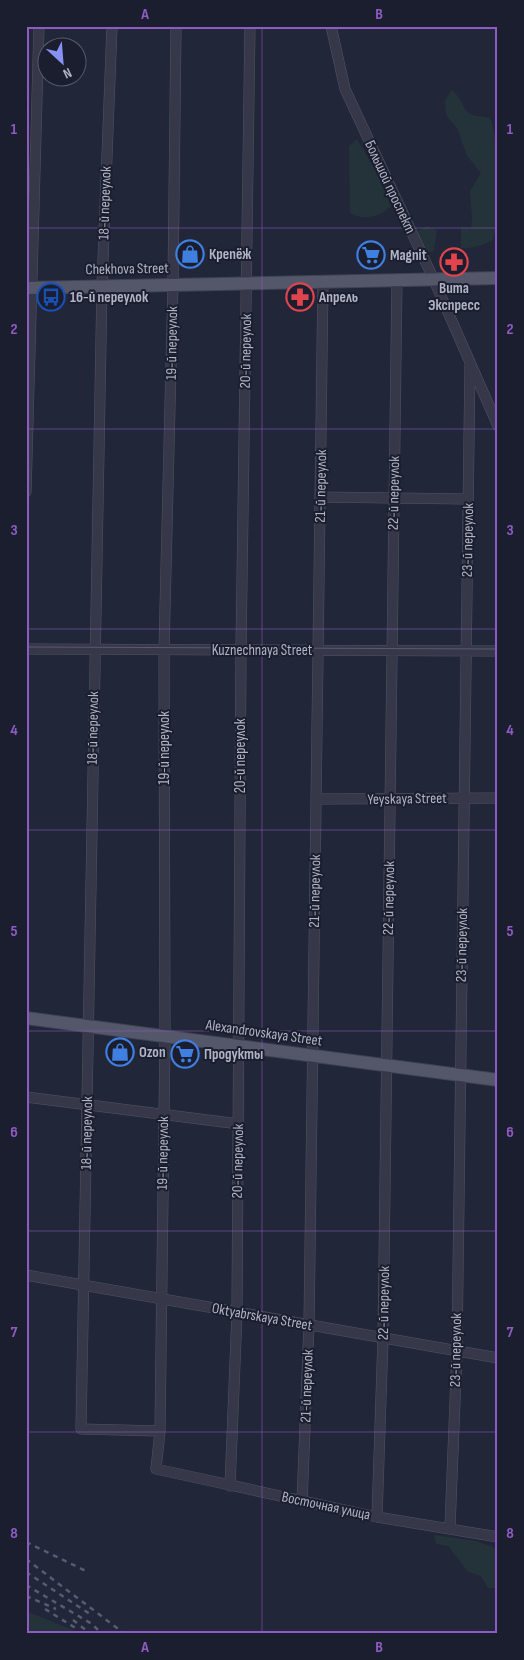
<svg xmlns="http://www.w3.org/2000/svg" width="524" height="1660" viewBox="0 0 524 1660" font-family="'Sofia Sans Condensed',sans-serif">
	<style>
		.green { fill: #24323a }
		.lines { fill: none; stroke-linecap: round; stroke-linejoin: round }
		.minor-casing { stroke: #515364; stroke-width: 11 }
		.major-casing { stroke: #3f4253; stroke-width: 14 }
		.minor { stroke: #36384a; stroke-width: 10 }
		.major { stroke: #54576a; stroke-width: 12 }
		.tram { stroke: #585b71; stroke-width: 1 }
		.rail { stroke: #585b71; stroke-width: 2.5; stroke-dasharray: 5 5; stroke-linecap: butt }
		.grid { fill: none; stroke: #8e5bc1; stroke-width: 1; stroke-opacity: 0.55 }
		.labels { text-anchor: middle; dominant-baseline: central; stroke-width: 4; stroke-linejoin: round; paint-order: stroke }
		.street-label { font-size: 15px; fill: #b1b3c6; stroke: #1b1e2e }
		.poi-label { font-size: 15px; font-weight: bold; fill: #b1b3c6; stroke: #1b1e2e; text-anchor: start }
		.neatline { fill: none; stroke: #8e5bc1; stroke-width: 2 }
		.grid-label { font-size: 16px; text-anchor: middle; font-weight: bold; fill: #8e5bc1 }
	</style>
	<rect width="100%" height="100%" fill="#222639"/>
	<path class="green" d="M452,90C462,97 462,112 473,115C479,117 484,116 490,118C500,138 501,220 493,240C482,245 473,249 461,248V227L471,228L472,218L470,191L481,173L467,156L457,128L446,115L445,101Z
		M357,139L376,172L391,206C380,217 363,221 350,213L349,146Z
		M427,226L437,230L434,251L425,253L417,231Z
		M434,1535L476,1541L498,1549V1589L488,1588L481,1576L468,1572L448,1546L436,1544Z
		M26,1611L73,1630L77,1634H41L26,1629Z"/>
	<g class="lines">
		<g class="minor-casing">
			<path id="minor" d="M112,26L102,286L81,1429L160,1431
				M176,26L173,284L164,650L165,1036L160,1431L156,1469L377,1517L498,1537
				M331,26L345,89L433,278L498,426
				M26,492L39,26
				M320,497L468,499
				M26,649L498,651
				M316,799L498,798
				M26,1097L239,1124
				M26,1275L498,1358
				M230,1486L237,1313L241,650L250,26
				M302,1502L309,1325L323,281
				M377,1517L383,1338L397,279
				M450,1527L457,1351L470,363"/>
		</g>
		<g class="major-casing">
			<path id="major" d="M26,288L498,278
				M26,1018L498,1080"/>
		</g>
		<use href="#minor" class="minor"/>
		<use href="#major" class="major"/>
		<path class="tram" d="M26,647L498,649"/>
		<path class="rail" d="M26,1542L86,1571
			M26,1559L125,1634
			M26,1572L93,1616
			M26,1585L92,1624L102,1634
			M26,1596L56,1609
			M45,1609L77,1629
			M73,1620L91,1634
			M26,1631L35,1634"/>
	</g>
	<path class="grid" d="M262,26V1634M26,228H498M26,429H498M26,629H498M26,830H498M26,1031H498M26,1231H498M26,1432H498"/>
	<defs>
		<g id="shop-ring" transform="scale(1.4375)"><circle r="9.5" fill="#1b1e2e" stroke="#3f7fe0" stroke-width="1.5"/><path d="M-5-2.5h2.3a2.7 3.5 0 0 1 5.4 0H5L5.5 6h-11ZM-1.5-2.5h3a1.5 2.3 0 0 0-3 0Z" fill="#3f7fe0"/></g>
		<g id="supermarket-ring" transform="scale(1.4375)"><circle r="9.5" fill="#1b1e2e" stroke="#3f7fe0" stroke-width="1.5"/><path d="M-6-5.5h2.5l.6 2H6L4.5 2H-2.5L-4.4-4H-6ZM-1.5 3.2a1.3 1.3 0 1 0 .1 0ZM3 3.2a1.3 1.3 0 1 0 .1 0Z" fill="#3f7fe0"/></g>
		<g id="pharmacy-ring" transform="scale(1.4375)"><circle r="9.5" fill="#1b1e2e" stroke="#e0444e" stroke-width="1.5"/><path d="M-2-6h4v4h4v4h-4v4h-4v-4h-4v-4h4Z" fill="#e0444e"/></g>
		<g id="bus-ring" transform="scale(1.4375)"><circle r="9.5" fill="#1b1e2e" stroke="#1a4fb4" stroke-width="1.5"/><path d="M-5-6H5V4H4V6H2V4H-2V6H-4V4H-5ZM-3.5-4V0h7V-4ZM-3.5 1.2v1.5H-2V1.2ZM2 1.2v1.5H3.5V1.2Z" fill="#1a4fb4"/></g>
	</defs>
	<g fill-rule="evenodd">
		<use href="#shop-ring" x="190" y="254"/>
		<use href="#supermarket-ring" x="371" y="255"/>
		<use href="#pharmacy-ring" x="454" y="262"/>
		<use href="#bus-ring" x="51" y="297"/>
		<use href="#pharmacy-ring" x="300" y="297"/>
		<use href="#shop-ring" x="120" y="1052"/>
		<use href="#supermarket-ring" x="185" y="1054"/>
	</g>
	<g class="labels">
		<g class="street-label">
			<text transform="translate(390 187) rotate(65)">Большой проспект</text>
			<text transform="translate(105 203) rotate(-88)">18-й переулок</text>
			<text transform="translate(127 269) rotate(-1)">Chekhova Street</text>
			<text transform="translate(172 343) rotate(-89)">19-й переулок</text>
			<text transform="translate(246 351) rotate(-89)">20-й переулок</text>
			<text transform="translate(321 486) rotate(-89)">21-й переулок</text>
			<text transform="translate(394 493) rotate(-89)">22-й переулок</text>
			<text transform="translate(468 540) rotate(-89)">23-й переулок</text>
			<text x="262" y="650">Kuznechnaya Street</text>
			<text transform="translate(93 728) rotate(-89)">18-й переулок</text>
			<text transform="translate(164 748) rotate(-90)">19-й переулок</text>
			<text transform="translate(240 756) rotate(-90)">20-й переулок</text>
			<text transform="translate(407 799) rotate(-1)">Yeyskaya Street</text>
			<text transform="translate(315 891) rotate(-89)">21-й переулок</text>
			<text transform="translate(389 898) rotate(-89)">22-й переулок</text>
			<text transform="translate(462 945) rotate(-89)">23-й переулок</text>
			<text transform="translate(264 1033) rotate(8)">Alexandrovskaya Street</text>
			<text transform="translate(87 1133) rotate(-89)">18-й переулок</text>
			<text transform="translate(163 1153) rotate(-89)">19-й переулок</text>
			<text transform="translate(238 1161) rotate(-89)">20-й переулок</text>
			<text transform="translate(384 1303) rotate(-89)">22-й переулок</text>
			<text transform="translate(262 1317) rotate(10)">Oktyabrskaya Street</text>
			<text transform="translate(456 1350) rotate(-89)">23-й переулок</text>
			<text transform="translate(307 1386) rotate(-88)">21-й переулок</text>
			<text transform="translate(326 1506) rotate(12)">Восточная улица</text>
		</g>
		<g class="poi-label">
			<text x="209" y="254">Крепёж</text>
			<text x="390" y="255">Magnit</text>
			<text x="454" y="288" text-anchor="middle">Вита<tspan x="454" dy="17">Экспресс</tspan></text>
			<text x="70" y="297">16-й переулок</text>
			<text x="319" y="297">Апрель</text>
			<text x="139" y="1052">Ozon</text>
			<text x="204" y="1054">Продукты</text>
		</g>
	</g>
	<rect width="524" height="1660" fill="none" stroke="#1b1e2e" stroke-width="55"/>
	<g transform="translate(62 62) rotate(154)"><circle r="24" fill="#1b1e2e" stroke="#575a6b"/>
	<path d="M0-4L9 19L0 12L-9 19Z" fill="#8792f5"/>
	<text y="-8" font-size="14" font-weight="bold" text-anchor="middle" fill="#b1b3c6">N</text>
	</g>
	<rect x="28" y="28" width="468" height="1604" class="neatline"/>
	<g class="grid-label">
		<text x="145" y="19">A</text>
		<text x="379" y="19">B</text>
		<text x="14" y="134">1</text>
		<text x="510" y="134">1</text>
		<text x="14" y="334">2</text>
		<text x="510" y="334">2</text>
		<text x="14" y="535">3</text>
		<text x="510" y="535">3</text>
		<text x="14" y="735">4</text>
		<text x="510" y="735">4</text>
		<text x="14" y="936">5</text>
		<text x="510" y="936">5</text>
		<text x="14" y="1137">6</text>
		<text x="510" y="1137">6</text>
		<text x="14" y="1337">7</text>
		<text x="510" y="1337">7</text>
		<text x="14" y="1538">8</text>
		<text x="510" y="1538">8</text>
		<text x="145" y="1652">A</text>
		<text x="379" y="1652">B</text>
	</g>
</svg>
